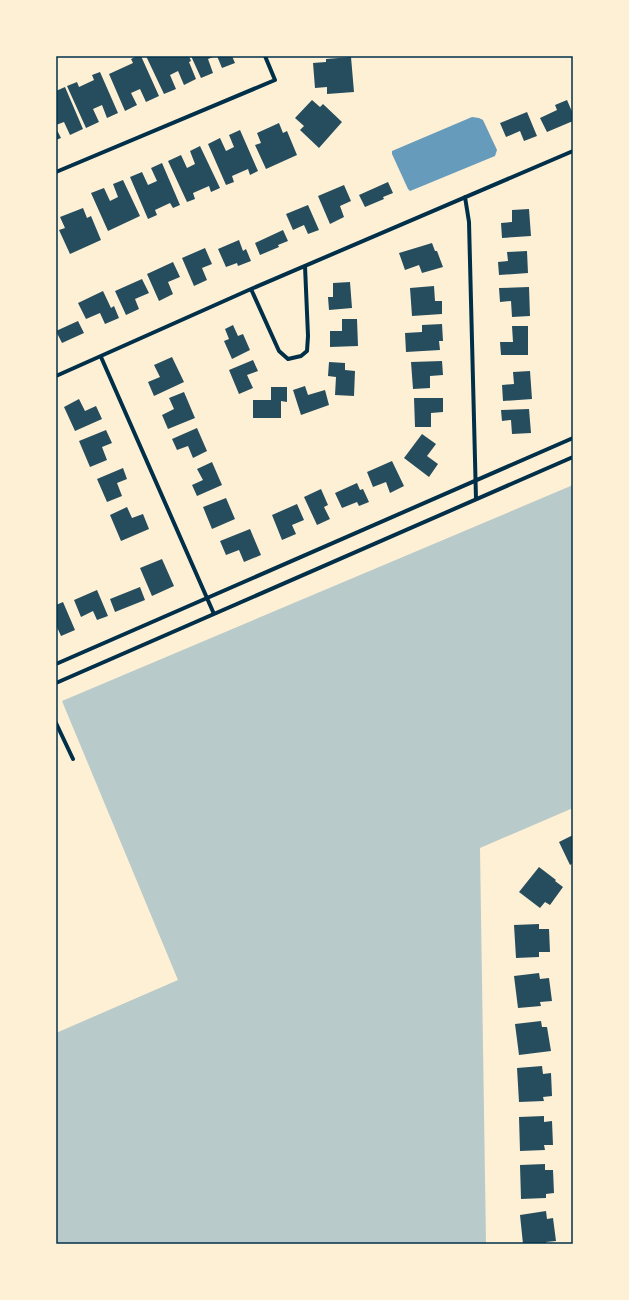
<svg xmlns="http://www.w3.org/2000/svg" width="629" height="1300" viewBox="0 0 629 1300" font-family="'Source Sans 3',sans-serif">
	<style>
		.green { fill: #b9caca }
		.water { fill: #669bbc }
		.building { fill: #264d5e }
		.lines { fill: none; stroke-linecap: round; stroke-linejoin: round }
		.minor { stroke: #003049; stroke-width: 4 }
		.neatline { fill: none; stroke: #003049; stroke-width: 1.5 }
	</style>
	<rect width="100%" height="100%" fill="#fdf0d5"/>
	<path class="green" d="M573,485V808L480,848L486,1244H56V1033L178,980L62,701Z"/>
	<path class="water" d="M472,117L479,118L483,120L497,150L495,156L415,189L410,191L408,189L392,154V151Z"/>
	<path class="building" d="M137,56H141L159,96L146,102L140,89L131,93L137,105L125,111L109,74L133,63L131,59Z
		M146,56H189L191,61L189,62L196,79L184,85L178,71L170,75L176,89L164,94Z
		M191,56H216L208,59L213,73L201,78Z
		M217,56H232L235,63L222,68Z
		M351,57L354,92L327,94V87L315,88L313,63L326,62V59Z
		M100,72L118,113L107,118L102,105L93,109L99,122L86,128L67,86L77,82L79,87L94,80L92,75Z
		M65,87L83,129L70,135L64,122L56,125V91Z
		M312,100L320,107L323,104L342,122L319,148L300,130L304,126L295,118Z
		M567,100L573,114V121L547,132L540,118L557,110L555,105Z
		M527,112L537,136L524,141L520,131L506,137L500,123Z
		M279,123L283,133L287,131L297,155L266,169L255,145L261,143L257,133Z
		M56,128L61,138L56,140Z
		M240,130L258,171L250,175L248,169L232,176L234,182L226,185L208,144L220,138L226,151L234,147L229,135Z
		M200,146L220,188L211,192L209,186L193,193L195,199L187,202L168,161L181,155L187,168L195,164L190,151Z
		M162,163L180,205L173,208L170,203L155,210L157,215L148,219L130,177L142,172L148,185L157,181L151,168Z
		M123,180L140,216L108,231L91,193L104,188L110,201L118,197L113,184Z
		M388,182L393,193L383,197L384,199L365,207L359,195Z
		M344,185L351,201L340,206L344,217L330,224L318,196Z
		M308,205L319,230L308,234L304,225L293,230L286,214Z
		M83,208L87,218L91,216L101,240L70,254L59,230L65,228L60,217Z
		M529,209L531,236L502,238L501,223L512,222V210Z
		M283,230L288,241L278,245L279,247L260,255L255,243Z
		M239,240L243,251L246,249L251,261L238,266L237,263L226,267L218,249Z
		M432,243L435,251H437L443,267L422,273L419,265L405,270L399,253Z
		M205,248L212,264L202,268L207,280L194,286L182,258Z
		M527,251L528,273L499,275L498,262L508,261L507,252Z
		M173,262L180,277L168,282L173,294L159,301L147,274Z
		M142,279L149,293L135,299L139,309L126,315L115,291Z
		M350,282L352,308L329,310L328,297H333V283Z
		M434,286L435,301H442V314L412,316L410,288Z
		M529,287L530,316L512,317L511,301L500,302L499,288Z
		M103,291L111,308L114,306L119,318L105,324L100,313L86,319L78,303Z
		M342,319H357L358,346L330,347V331H342Z
		M78,321L84,333L62,343L56,331Z
		M442,324L443,341H439L440,350L406,352L405,333L422,332V325Z
		M233,325L238,336L243,334L250,350L232,359L224,341L229,339L225,329Z
		M512,326H528V355H501L500,342H513Z
		M172,357L184,382L154,396L148,382L160,377L154,365Z
		M253,360L258,371L247,375L253,388L239,394L229,370Z
		M442,361L443,375L430,376V388L413,389L411,362Z
		M329,362L345,363V370L355,371L354,396L335,395L336,377L328,376Z
		M530,371L532,399L503,401L502,385L514,384L513,372Z
		M305,386L308,395L325,390L329,405L301,415L293,390Z
		M271,387H287V402L281,401V418H253V400H271Z
		M184,392L195,418L168,429L162,415L174,409L169,398Z
		M414,398H443V412L431,413V427H415Z
		M79,399L85,411L96,406L102,419L75,431L64,407Z
		M529,409L531,433L512,434L511,420L502,421L501,410Z
		M197,428L207,451L193,458L188,446L177,450L172,439Z
		M106,430L112,443L102,447L107,460L90,467L79,441Z
		M422,434L436,444L427,456L438,464L429,477L404,458Z
		M392,461L404,486L390,493L386,482L373,487L367,472Z
		M212,462L222,485L197,496L192,485L203,480L197,469Z
		M123,468L127,479L117,483L122,496L107,502L97,479Z
		M357,483L360,490L363,489L369,502L359,506L357,502L342,508L335,493Z
		M321,489L328,505L324,507L330,519L317,525L304,497Z
		M226,498L235,519L212,529L203,507Z
		M297,504L304,520L292,525L296,534L282,540L272,515Z
		M127,507L132,518L143,514L149,529L121,541L110,515Z
		M250,529L261,555L244,562L239,550L226,555L220,541Z
		M162,559L174,586L152,596L140,568Z
		M140,587L145,600L115,612L110,599Z
		M97,590L108,616L97,620L93,611L81,617L74,600Z
		M63,602L75,630L61,636L56,625V605Z
		M573,835V863L570,865L559,842Z
		M539,867L556,880L555,881L563,887L550,905L545,902L540,908L519,892Z
		M539,924V929H549L550,952H539V957L516,958L514,925Z
		M539,973L540,979L549,978L552,1001L540,1002L541,1006L518,1008L514,976Z
		M541,1021L542,1027H547L551,1051L519,1055L515,1024Z
		M542,1066L543,1074L551,1073L552,1096L543,1097L544,1101L519,1102L517,1068Z
		M544,1116V1122L552,1121L553,1145H544L545,1150L520,1151L519,1117Z
		M545,1164V1170H553L554,1193L546,1194V1198L521,1199L520,1165Z
		M546,1211L547,1219L553,1218L556,1241L546,1242L547,1244H523L520,1215Z"/>
	<g class="lines">
		<path class="minor" d="M56,172L275,80L265,56
			M465,197L469,222L476,499
			M251,289L279,351L288,359L301,356L307,351L308,336L305,266
			M101,357L214,614
			M56,376L251,289L573,151
			M56,664L573,438
			M56,683L573,457
			M56,723L73,759"/>
	</g>
	<rect width="629" height="1300" fill="none" stroke="#fdf0d5" stroke-width="114"/>
	<rect x="57" y="57" width="515" height="1186" class="neatline"/>
</svg>
